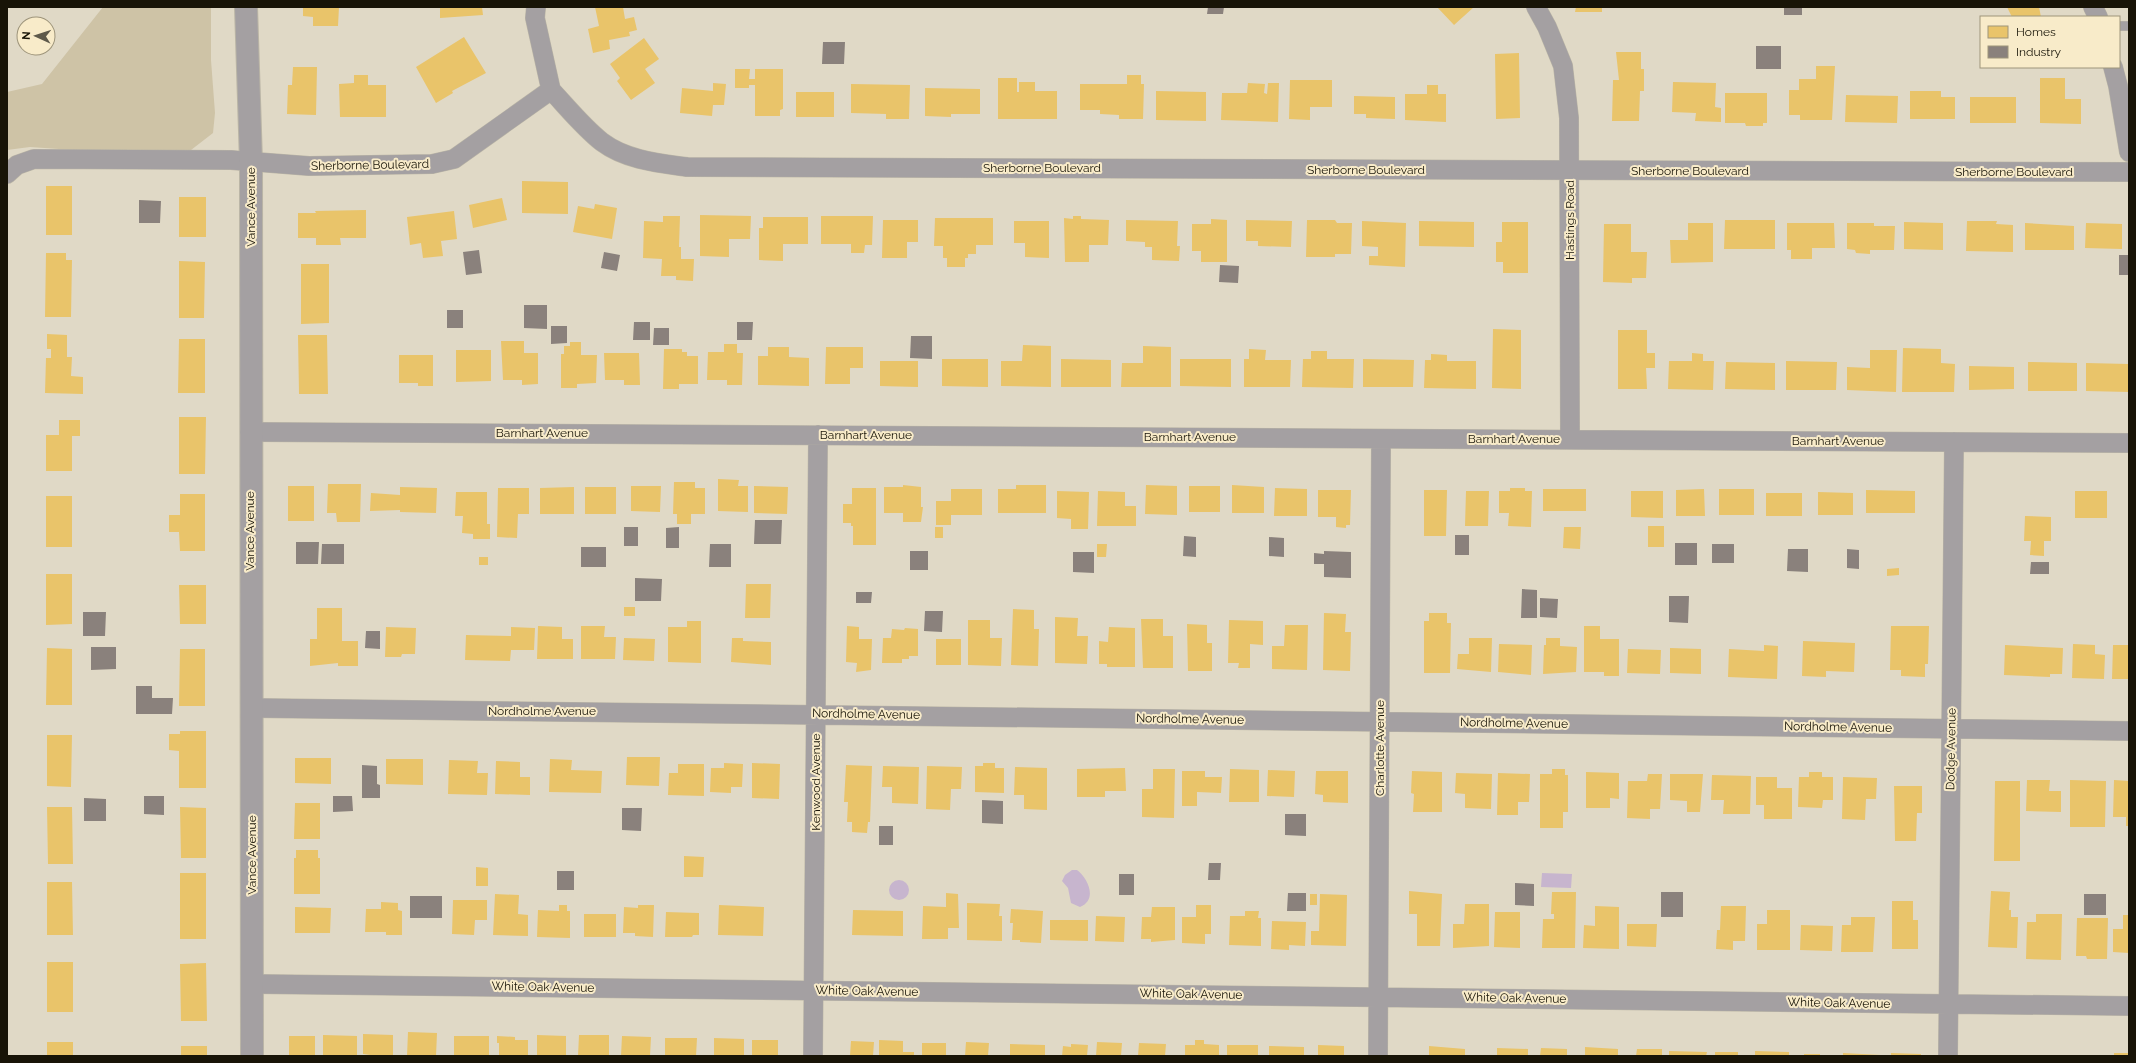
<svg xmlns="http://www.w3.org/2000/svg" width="2136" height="1063" viewBox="0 0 2136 1063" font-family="Raleway,sans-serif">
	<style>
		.green { fill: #cec3a6 }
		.water { fill: #c7b5ce }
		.homes { fill: #e9c46a }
		.industry { fill: #8a817c }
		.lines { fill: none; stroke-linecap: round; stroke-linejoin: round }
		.service-casing { stroke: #bab5a6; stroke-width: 10 }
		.minor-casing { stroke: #bab5a6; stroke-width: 20 }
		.tertiary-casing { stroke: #bab5a6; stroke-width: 24 }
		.service { stroke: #a4a0a2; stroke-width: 9 }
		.minor { stroke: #a4a0a2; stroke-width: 19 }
		.tertiary { stroke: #a4a0a2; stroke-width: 22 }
		.labels { text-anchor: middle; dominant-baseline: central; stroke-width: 4; stroke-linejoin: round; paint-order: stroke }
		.street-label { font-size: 12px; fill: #181407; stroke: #f8ebc9 }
	</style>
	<rect width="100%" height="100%" fill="#e0d9c6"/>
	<path class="green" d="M103,7H211V60L215,113L213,133L191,150L88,151L30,147L7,150V92L42,84Z"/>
	<path class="water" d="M1072,870H1077C1088,878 1098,900 1080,907L1071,903L1068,888L1062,881L1065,875Z
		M1542,873L1572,874L1571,888L1541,887Z
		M889 890a10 10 0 1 1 20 0a10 10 0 1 1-20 0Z"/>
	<path class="homes" d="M303,7H339L338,26H313V17L303,16Z
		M440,7H482L483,15L440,18Z
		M595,7H623L625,19L634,17L637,30L629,32L630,36L609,40L610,49L593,53L588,29L599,26Z
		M1437,7H1474L1454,25Z
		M1576,7H1602V12H1575Z
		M2007,7H2039L2041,17H2012Z
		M464,37L486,73L452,91L453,93L436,103L416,67Z
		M644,38L659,59L645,69L655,83L631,100L617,81L620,78L610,64Z
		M1616,52H1641V69H1644V91H1640L1639,121H1612L1613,80H1619Z
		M1519,53L1520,118L1496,119L1495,54Z
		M1816,66H1835L1832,120H1800V115H1789V90H1799V79H1816Z
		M293,67H317L316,115L287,114L288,85H292Z
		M735,69H750L749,79H755V69H783V109L780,110V116H755V85H749V88H735Z
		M354,75H368V85H386V117H340L339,84L354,83Z
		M1127,75H1141V84H1144L1143,119H1119V115L1100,114V110H1080V84H1127Z
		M998,78H1017V92H1019V82H1035V91H1057V119H998Z
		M2040,78H2065V99H2081V124L2040,123Z
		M1290,80H1332V107H1310V120L1289,119Z
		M1673,82L1716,83L1715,107L1721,108V122L1695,121L1696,113L1672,112Z
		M713,83L726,84L724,105H713L712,116L680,113L682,88L713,91Z
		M1248,83L1265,84L1264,93L1267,94L1268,83H1279L1278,122L1221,120L1222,93H1247Z
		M851,84L910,85L909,119H886V114L851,113Z
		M1427,85H1438V94H1446V122L1405,120V94H1427Z
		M925,88L980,89V114H951V117L925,116Z
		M1156,91L1206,92V121L1156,120Z
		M1910,91H1941V97H1955V119H1910Z
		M796,92H834V117H796Z
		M1725,93H1767V123H1763V126H1746L1745,123H1725Z
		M1846,95L1898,96L1897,123L1845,122Z
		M1354,96L1395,97V119L1366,118V114H1354Z
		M1970,97H2016V123H1970Z
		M522,181L568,182V214L522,213Z
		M46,186H72V235H46Z
		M179,197H206V237H179Z
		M502,198L507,220L473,228L469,205Z
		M595,204L617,208L612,239L573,232L578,206L594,209Z
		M366,210V238H340L341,245H316V238H298V213H316L315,211Z
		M454,211L457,239L441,241L443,256L423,258L421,243L410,245L407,217Z
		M700,215L751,216L750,239H729V257L700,256Z
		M663,216H680L679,247H681V259H694L693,281L676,280V276H661L662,259L643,258L644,221L663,222Z
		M821,216H873L872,245H865L864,253H851V244H821Z
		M1073,216H1081V219L1109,220L1108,245H1089V262H1065L1064,218L1073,219Z
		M763,217H808V244H783V261L759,260V228H763Z
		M935,218H993V245H976V254H968V258H965V267H947V258H943V246H934Z
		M1211,219L1227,220V262H1201V251H1192V224H1211Z
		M883,220H918V242H907V258H882Z
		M1126,220L1178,221L1177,246H1180L1179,261L1152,260V247H1145V242L1126,241Z
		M1246,220L1292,221L1291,247L1258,246V241H1246Z
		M1307,220H1335L1337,223H1352L1351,254H1335V257H1306Z
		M1725,220H1775V249H1724Z
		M1014,221H1049V258L1025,257V243H1014Z
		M1362,221L1406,223L1405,267L1369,265V256H1378V247L1362,246Z
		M1419,221L1474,222V247L1419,246Z
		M1967,221H1997L1996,224L2013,225V252L1966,251Z
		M1502,222H1528V273H1503V262H1496V242H1502Z
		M1904,222L1943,223V250L1904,249Z
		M1688,223H1713V262L1671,263L1670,240H1688Z
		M1787,223H1834L1835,248H1812V259H1791V250H1787Z
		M1847,223H1874V226H1895L1894,250H1870V254L1856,253L1855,250L1847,249Z
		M2025,223L2074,226V250H2025Z
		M2086,223L2122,224V249L2085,248Z
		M1604,224H1631V252H1647L1646,278H1632V283L1603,282Z
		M46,253H66V260H72L71,317H45Z
		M179,261L205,262L204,318H179Z
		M301,264H329V323L301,324Z
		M1493,329L1521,330V389L1492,388Z
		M1618,330H1647V353H1655V368H1646L1647,389H1618Z
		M47,334L67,335V357H72L71,376L83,377V394L45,393L46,358H51V349H47Z
		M298,335H327L328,394H299Z
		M179,339H205V393H178Z
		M501,341H524V353H538V384L522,385V380H503Z
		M570,342H581V355H597L596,383L577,384V388H561V354H564V346H570Z
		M724,344H737V353H743L742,385H727V380H707L708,352H724Z
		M1023,345L1051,346V387L1001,386V361H1022Z
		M1143,346L1171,347V387H1121L1122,363H1143Z
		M768,347H789V357L809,358V386L758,385V356H768Z
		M826,347H863V368H850V384H825Z
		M1903,348L1941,349V363L1955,364L1954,392H1902Z
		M664,349H682V352H687V356H698V384H679V389H663Z
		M1249,349L1266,350L1265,360H1291L1290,387H1244V359H1249Z
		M456,350H491V381L456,382Z
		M1870,350H1897L1896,392L1847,390V367L1870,368Z
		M1311,351H1327V359H1354L1353,388L1302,387L1303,359H1311Z
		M604,353H639L640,385H624V380H605Z
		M1692,353L1703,354V361H1714L1713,390L1668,389L1669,361H1692Z
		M1431,354L1447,355V361H1476V389L1424,388L1425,360H1431Z
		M399,355H433V386H418V383H399Z
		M942,359H988V387L942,386Z
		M1061,359L1111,360V387H1061Z
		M1180,359H1231V387L1180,386Z
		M1363,359L1414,360L1413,387H1363Z
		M880,361H918V387L880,386Z
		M1786,361L1837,362L1836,390H1786Z
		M1726,362L1775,363V390L1725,389Z
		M2028,362L2077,363V391H2028Z
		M2086,363L2129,364V392L2086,391Z
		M1969,366L2014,367V389L1969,390Z
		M179,417H206L205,474H179Z
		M59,420H80V436H72V471H46V435H59Z
		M718,479L739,480L738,486H748V512L718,511Z
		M674,482H695V488H705V514H691V524H677V514H673Z
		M328,484H361L360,522H337L336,513H327Z
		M903,485L921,487V507H923L921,522H903V513H884V487H903Z
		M1016,485H1046V513H998V489H1016Z
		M1146,485L1177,486V515L1145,514Z
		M1232,485L1264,487V513H1232Z
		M288,486H314V521H288Z
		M631,486H661L660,512L631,511Z
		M754,486L788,487L787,514L754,513Z
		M1189,486H1220V512H1189Z
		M400,487L437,488L436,513L400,512V510L370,511L371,493L400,495Z
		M574,487V514H540V488Z
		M585,487H616V514H585Z
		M498,488H529V514H518L517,538L497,537Z
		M852,488H876V545H853V526H851V523H843V504H852Z
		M1275,488L1307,489V516H1274Z
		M1510,488H1525V491H1532L1531,527L1508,526L1509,513H1499V491H1510Z
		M951,489H982V515H951V525H936V501H951Z
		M1543,489H1586V511H1543Z
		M1704,489L1705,516H1676V490Z
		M1719,489H1754V515H1719Z
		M1318,490H1351L1350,525H1346V528L1336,527V517H1318Z
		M1424,490H1447L1446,536H1424Z
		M1866,490L1915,491V513H1866Z
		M1057,491L1089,492L1088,529H1071V519L1057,518Z
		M1098,491L1125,492V506H1136V526H1097Z
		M1466,491H1489L1488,526H1465Z
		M1631,491H1663V518L1631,517Z
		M2075,491H2107V518H2075Z
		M456,492H487V524H490V539H473V534L462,533L463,516H455Z
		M1818,492L1853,493V515H1818Z
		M1766,493H1802V516H1766Z
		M180,494H205V551H180L179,532H169V515H180Z
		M46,496H72V547H46Z
		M2025,516L2051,517V541H2044V556L2030,555L2031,541H2024Z
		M1648,526H1664V547H1648Z
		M935,527H943V538H935Z
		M1564,527H1581L1580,549L1563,548Z
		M1097,544H1107L1106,557H1097Z
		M479,557H488V565H479Z
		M1899,568V575L1887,576V569Z
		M46,574H72V624L46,625Z
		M746,584H771L770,618H745Z
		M179,585H206V624H180Z
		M624,607H635V616H624Z
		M317,608H342V641H358V666H338V663L310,666V639H317Z
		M1013,609L1034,610V629H1039L1038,666L1011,665Z
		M1324,613L1346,614L1345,632H1351L1350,671L1323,670Z
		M1429,613H1447V623H1451L1450,673H1424V621H1429Z
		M1055,617L1078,618L1077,636H1088L1087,664L1055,663Z
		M1141,619H1163V636H1173V668H1143Z
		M968,620H990V638H1002L1001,666L968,665Z
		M1229,620L1263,621V645L1250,644V668H1238L1239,663H1228Z
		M687,621H701V663L668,662V627H687Z
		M1187,624L1207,625V643H1212V671H1188Z
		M1285,625H1308L1307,670L1272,669V646H1284Z
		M538,626L562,627V639H573V659H537Z
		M581,626H605L604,637H616L615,659H581Z
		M847,626L859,627V639H872L871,670L856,672L857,663L846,662Z
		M1584,626H1600V639H1619V676H1604V672H1584Z
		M1891,626H1929L1928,664H1925V677L1901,676V670H1890Z
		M386,627L416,628L415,654H402L401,657H385Z
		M511,627L535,628L534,650H511L510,661L465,660L466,635L511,636Z
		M1109,627L1135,628V667H1107V664H1099V641L1108,642Z
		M905,628L918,629V656H909V659H902V663H882L883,638H891L892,629L904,630Z
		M624,638L655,639L654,661L623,660Z
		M732,638H743V641L771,642V665L731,662Z
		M1469,638H1492L1491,672L1457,669L1458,654H1469Z
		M1546,638H1560V646L1577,647L1576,672L1543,674L1544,645H1546Z
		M936,639H961V665H936Z
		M1803,641L1855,643L1854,672L1826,671V677L1802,676Z
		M1499,644L1532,645L1531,675L1498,672Z
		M2073,644L2095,645V654L2105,655L2104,679L2072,678Z
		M1764,645L1778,646L1777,679L1728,677L1729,649L1764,651Z
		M2005,645L2063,648L2062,674H2050V677L2004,675Z
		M2113,645H2129V679H2112Z
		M47,648L72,649V705H46Z
		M1670,648L1701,649V674L1670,673Z
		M180,649H205V706H179Z
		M1628,649L1661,650L1660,674L1627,673Z
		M180,731H206V788H179V751L169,750V734H180Z
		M47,735H72L71,787L47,786Z
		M627,757H660L659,786L626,785Z
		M295,758H331V784L295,783Z
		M386,759H423V785L386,784Z
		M550,759L572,760L571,770L602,771L601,793L549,792Z
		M449,760L478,761L477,773H488L487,795L448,794Z
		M496,761L520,762V777H530V795L495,794Z
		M724,763L743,764L742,787H731V793L710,792L711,768H724Z
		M752,763L780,764L779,799L752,798Z
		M983,763H995V768H1004V793L975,792V766H983Z
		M678,764H704V796L668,795L669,773H678Z
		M846,765L872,766L870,822H868L867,833L852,832V822H847L848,802H844Z
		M883,766L919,767L918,804L892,803V787H882Z
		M927,766L962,767L961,789H951L950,810L926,809Z
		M1015,767L1047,768V810L1024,809V795H1014Z
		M1125,768L1126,791H1105V797H1077V769Z
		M1153,769H1175L1174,818L1142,817V789H1153Z
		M1230,769L1259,770V802H1229Z
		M1552,769H1565V775H1568V812H1563V828H1540V774H1552Z
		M1268,770L1295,771L1294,797L1267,796Z
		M1182,771H1205V777H1222L1221,793L1197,792V806H1182Z
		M1316,771H1348V803L1323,802V795L1315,794Z
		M1412,771L1442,772V812H1413L1414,794L1411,793Z
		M1586,772L1619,773V799L1610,798V808H1586Z
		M1809,772H1822V777H1833V800H1823L1822,808L1798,807L1799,777H1809Z
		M1456,773L1492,774L1491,809L1465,808V794L1455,793Z
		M1498,773L1530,774L1529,802H1518V815H1497Z
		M1648,774H1662L1660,809H1650V819L1627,818L1628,781H1647Z
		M1670,774H1703L1700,812H1687V801L1670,800Z
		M1712,775L1751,776L1750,814H1723L1724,800H1711Z
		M1756,777H1777V788H1792V819H1764V805H1756Z
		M1843,777L1877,778L1876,799H1866L1865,820L1842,819Z
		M2027,780H2050L2049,791H2061V812L2026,811Z
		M2070,780L2106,781L2105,827H2070Z
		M2114,780L2129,781V826H2126V817H2113Z
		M1995,781H2020V861H1994Z
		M1894,786H1922V813H1917L1916,841H1895Z
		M295,803H320V839H294Z
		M47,807H72L73,864H48Z
		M180,807L206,808V858H181Z
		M296,850H318V858H320V894H294V858H296Z
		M684,856L704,857L703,877H684Z
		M476,867L488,868V886H476Z
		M180,873H206V939H180Z
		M47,882H72L73,935H47Z
		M1409,891L1442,894L1440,946H1417V914H1409Z
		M1991,891L2010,892L2009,910H2011V917H2018L2017,948L1988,947Z
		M1552,892H1576L1575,948H1542L1543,919H1554V914H1551Z
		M946,893L958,894L959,928H948V939H922L923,906L946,907Z
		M495,894L519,895L518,914L528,915V936L493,935Z
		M1310,894H1317V905H1310Z
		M1320,894L1347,895L1346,946L1311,945V931H1319Z
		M453,900H487V920H475L474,935L452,934Z
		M1892,901H1913V920H1918V949H1892Z
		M381,902L398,903V910L402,911V935H386V932H365L366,909H381Z
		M967,903L1000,904L999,916H1002V941L967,940Z
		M1465,904H1489V946L1453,948V924H1464Z
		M559,905H567V911H570V938L537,937L538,910L559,911Z
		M638,905H654L653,937L635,936V933H623L624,907L638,908Z
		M719,905L764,907L763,936L718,935Z
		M1196,905H1211V934H1205V944L1182,943V917H1196Z
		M1595,906L1619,907V949L1583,948L1584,925L1595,926Z
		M1721,906H1746L1745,941H1733V950L1716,949L1717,930H1720Z
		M295,907L331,908L330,933H295Z
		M1152,907H1175V940L1151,942V939H1141L1142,917H1151Z
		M1011,909L1043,911L1041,943L1020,942V940H1012L1013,923H1010Z
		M853,910L903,911V936L852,935Z
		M1767,910H1790V950H1757V924H1767Z
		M1245,911H1259L1258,918H1261V946L1229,945L1230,916H1245Z
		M666,912L699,913V935H693L692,937H665Z
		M1495,912H1520V948L1494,947Z
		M584,914H616V937H584Z
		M2036,914H2062L2061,960L2026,959L2027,922H2036Z
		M2123,915H2129V953L2113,952V929H2123Z
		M1096,916L1125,917L1124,942L1095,941Z
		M1851,917H1875L1873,952H1841L1842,925H1851Z
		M2077,918H2108L2107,959H2087L2086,956H2076Z
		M1050,920H1088V941L1050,940Z
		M1272,921L1306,922L1305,946L1289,945V950L1271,949Z
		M1627,924H1657L1656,947L1627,946Z
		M1801,925L1833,926L1832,951L1800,950Z
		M47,962H73V1012H47Z
		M206,963L207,1021H181L180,964Z
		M408,1032L437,1033L436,1056H407Z
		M363,1034L393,1035V1055L377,1056L363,1054Z
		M323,1035L357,1036V1056H323Z
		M537,1035L566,1036V1056H537Z
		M579,1035H609V1056H578Z
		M289,1036H315V1056H289Z
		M454,1036H489V1056H454Z
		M497,1036L515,1037V1040H528V1056H499V1043H497Z
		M622,1036L651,1037L650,1056H621Z
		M665,1038H697L696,1056H665Z
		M714,1038L744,1039V1056H714Z
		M752,1040H778V1056H752Z
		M879,1040L903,1041V1052H914V1056H879Z
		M1195,1040H1204V1044L1219,1045V1056H1185V1045H1195Z
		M851,1041L874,1042L873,1056H850Z
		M47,1042H73V1056H47Z
		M966,1042L989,1043L988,1056H965Z
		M1097,1042L1122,1043L1121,1056H1096Z
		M922,1043H946V1055L951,1056H922Z
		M1139,1043L1166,1044L1165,1056H1138Z
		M1010,1044L1045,1045V1056H1010Z
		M1071,1044L1088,1045L1087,1056H1062L1063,1046L1071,1047Z
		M1227,1045H1258V1056H1227Z
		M1318,1045L1344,1046V1056H1318Z
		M181,1046H207V1056H181Z
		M1269,1046L1304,1047V1056H1269Z
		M1429,1046L1465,1049V1056H1429Z
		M1585,1047L1618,1049V1056H1585Z
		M1497,1048L1528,1049V1056H1497Z
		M1541,1048L1567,1049V1056H1540Z
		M1637,1049H1662V1056H1636Z
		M1669,1051L1707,1052L1706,1056H1669Z
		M1755,1051L1789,1052V1056H1755Z
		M1715,1052H1738V1056H1715Z
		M1843,1053L1881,1055V1056H1843Z
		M1891,1053L1921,1054V1056H1891Z
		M2114,1053H2129V1056H2114Z
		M1804,1054H1820V1056H1804Z"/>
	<path class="industry" d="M1208,7H1224L1223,14H1207Z
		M1784,7H1802V15H1784Z
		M823,42H845L844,64H822Z
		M1756,46H1781V69H1756Z
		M139,200L161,201L160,223H139Z
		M479,250L482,273L466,275L463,252Z
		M604,252L620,255L617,271L601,268Z
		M2119,255H2129V275H2119Z
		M1220,265L1239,266L1238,283L1219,282Z
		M524,305H547V329L524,328Z
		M447,310H463V328H447Z
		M634,322H650V340H633Z
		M737,322H753L752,340H737Z
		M551,326H567V343L551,344Z
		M654,328H669V345H653Z
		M911,336H932V359L910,358Z
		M755,520H782L781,544H754Z
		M624,527H638V546H624Z
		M679,527V548H666V528Z
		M1455,535H1469V555H1455Z
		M1184,536L1196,537V557L1183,556Z
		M1269,537L1284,538V557L1269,556Z
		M296,542H319L318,564H296Z
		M1675,543H1697V565H1675Z
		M322,544H344V564H321Z
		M710,544H731V567H709Z
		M1712,544H1734V563H1712Z
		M581,547H606V567H581Z
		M1788,549H1808V572L1787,571Z
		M1847,549L1859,550V569L1847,568Z
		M910,551H928V570H910Z
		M1324,551L1351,552V578L1324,577V564H1314V553L1324,554Z
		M1073,552H1094V573L1073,572Z
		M2031,562H2049V574H2030Z
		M635,578L662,579L661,601H635Z
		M1522,589L1537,590V618H1521Z
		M856,592H872L871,603H856Z
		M1669,596H1689L1688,623L1669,622Z
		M1540,598L1558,599L1557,618L1540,617Z
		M925,611H943L942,632L924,631Z
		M83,612H106L105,636H83Z
		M366,631H380V649L365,648Z
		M91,647H116V669L91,670Z
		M136,686H152V698H173L172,714H136Z
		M362,765L377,766V784L380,785V798H362Z
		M144,796H164V815L144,814Z
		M333,796H352L353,811L333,812Z
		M84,798L106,799V821H84Z
		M982,800L1003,801V824L982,823Z
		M622,808H642L641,831L622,830Z
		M1285,814H1306V836L1285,835Z
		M879,826H893V845H879Z
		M1209,863H1221L1220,880H1208Z
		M557,871H574V890H557Z
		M1119,874H1134V895H1119Z
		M1515,883L1534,884V906L1515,905Z
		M1661,892H1683V917H1661Z
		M1288,893H1306V911H1287Z
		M2084,894H2106V915H2084Z
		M410,896H442V918H410Z"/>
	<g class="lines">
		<g class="service-casing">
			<path id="service" d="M2119,26H2129"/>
		</g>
		<g class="minor-casing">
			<path id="minor" d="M536,7L535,18L551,90
				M1536,7L1547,27L1563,66L1569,118L1570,439
				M2093,7L2098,17
				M2113,67L2118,86L2129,152
				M7,174L17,165L34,159L231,160L309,166L432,164L454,159L551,90C567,107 583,127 602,142C626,160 658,163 687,167L2129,172
				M250,432L2129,443
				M251,708L2129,731
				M252,984L2129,1006
				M813,1056L818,435
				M1378,1056L1381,439
				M1948,1056L1954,442"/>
		</g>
		<g class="tertiary-casing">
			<path id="tertiary" d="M246,7L251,162L252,1056"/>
		</g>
		<use href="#service" class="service"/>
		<use href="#minor" class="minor"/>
		<use href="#tertiary" class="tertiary"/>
	</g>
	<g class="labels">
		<g class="street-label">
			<text transform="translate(370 165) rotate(-1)">Sherborne Boulevard</text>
			<text x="1042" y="168">Sherborne Boulevard</text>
			<text x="1366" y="170">Sherborne Boulevard</text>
			<text x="1690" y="171">Sherborne Boulevard</text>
			<text x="2014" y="172">Sherborne Boulevard</text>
			<text transform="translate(251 207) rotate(-90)">Vance Avenue</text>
			<text transform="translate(1570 220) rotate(-90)">Hastings Road</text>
			<text x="542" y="433">Barnhart Avenue</text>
			<text x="866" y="435">Barnhart Avenue</text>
			<text x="1190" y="437">Barnhart Avenue</text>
			<text x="1514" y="439">Barnhart Avenue</text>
			<text x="1838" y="441">Barnhart Avenue</text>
			<text transform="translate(250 531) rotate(-90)">Vance Avenue</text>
			<text x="542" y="711">Nordholme Avenue</text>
			<text transform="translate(866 714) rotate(1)">Nordholme Avenue</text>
			<text transform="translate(1190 719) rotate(1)">Nordholme Avenue</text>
			<text transform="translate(1514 723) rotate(1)">Nordholme Avenue</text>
			<text transform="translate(1838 727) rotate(1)">Nordholme Avenue</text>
			<text transform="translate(1380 748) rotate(-90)">Charlotte Avenue</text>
			<text transform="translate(1951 749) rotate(-89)">Dodge Avenue</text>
			<text transform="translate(816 782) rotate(-90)">Kenwood Avenue</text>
			<text transform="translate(252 855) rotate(-90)">Vance Avenue</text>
			<text transform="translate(543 987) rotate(1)">White Oak Avenue</text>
			<text transform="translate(867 991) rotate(1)">White Oak Avenue</text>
			<text transform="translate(1191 994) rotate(1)">White Oak Avenue</text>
			<text transform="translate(1515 998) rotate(1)">White Oak Avenue</text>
			<text transform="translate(1839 1003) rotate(1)">White Oak Avenue</text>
		</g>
	</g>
	<rect width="2136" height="1063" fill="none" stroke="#181407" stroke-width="16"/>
	<rect x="1980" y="16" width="140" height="52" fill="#f8ebc9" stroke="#9e957b"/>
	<rect x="1988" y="26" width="20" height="12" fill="#e9c46a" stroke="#9e957b"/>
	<text x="2016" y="36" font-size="12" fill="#181407">Homes</text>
	<rect x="1988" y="46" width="20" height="12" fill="#8a817c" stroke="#9e957b"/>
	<text x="2016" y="56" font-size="12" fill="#181407">Industry</text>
	<g transform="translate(36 36) rotate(273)"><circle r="19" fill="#f8ebc9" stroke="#9e957b"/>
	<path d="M0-3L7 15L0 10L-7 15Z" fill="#5e594a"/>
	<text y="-6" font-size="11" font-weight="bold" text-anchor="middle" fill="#181407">N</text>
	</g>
</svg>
